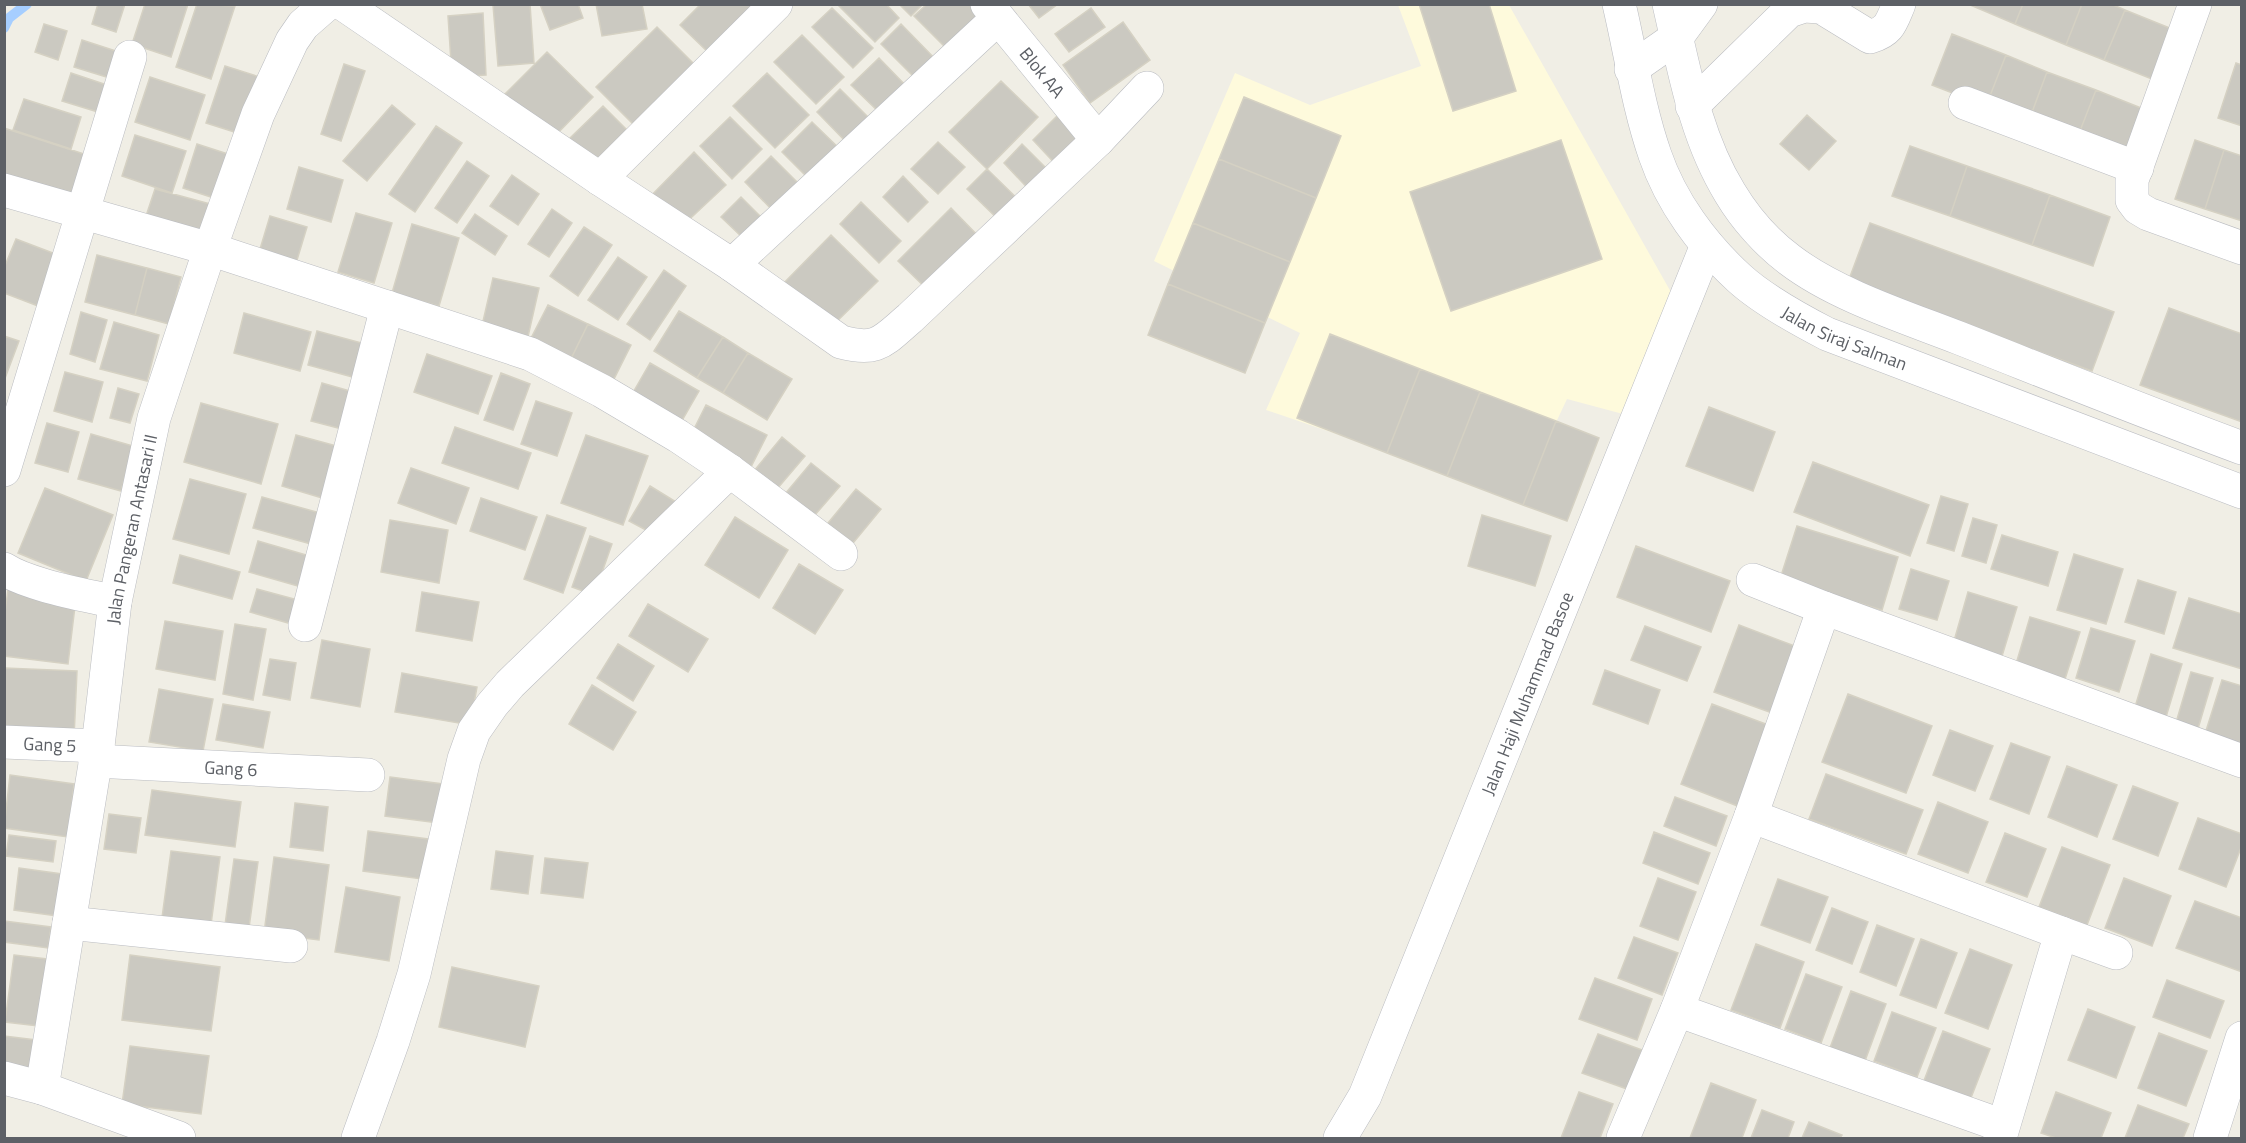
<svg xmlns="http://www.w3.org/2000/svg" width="2246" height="1143" viewBox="0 0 2246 1143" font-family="'Titillium Web',sans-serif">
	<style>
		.commercial { fill: #fefadc }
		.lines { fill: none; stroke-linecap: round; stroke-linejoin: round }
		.stream { stroke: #a6ceff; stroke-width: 10 }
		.building { fill: #cbc9c1; stroke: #d5d1c3; stroke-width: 1.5 }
		.street-casing { stroke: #babcc1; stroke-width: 34 }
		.secondary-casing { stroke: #bbbdc3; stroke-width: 34 }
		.street { stroke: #fff; stroke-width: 33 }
		.secondary { stroke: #fff; stroke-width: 33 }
		.labels { text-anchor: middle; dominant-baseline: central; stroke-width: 6; stroke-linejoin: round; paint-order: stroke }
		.street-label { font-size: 18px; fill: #5d6066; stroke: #fff }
	</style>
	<rect width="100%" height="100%" fill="#f0eee5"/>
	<path class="commercial" d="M1398,5H1509L1672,294L1623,414L1567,399L1521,497L1266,410L1300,333L1154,261L1235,73L1310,105L1421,66Z"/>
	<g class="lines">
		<path class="stream" d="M4,28L9,18L27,4"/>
	</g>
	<path class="building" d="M98,4H125L116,32L92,24Z
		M145,4H188L171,57L132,44Z
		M197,4L235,6L211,79L176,67Z
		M530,4L534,63L498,66L493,5Z
		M540,4H578L583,18L550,30Z
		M596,4H642L647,29L602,36Z
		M701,4H768L714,58L680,25Z
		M837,4H886L899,18L875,42Z
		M899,4H923L911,16Z
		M927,4H970L987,22L953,55L914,16Z
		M1028,4H1058L1039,18Z
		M1419,4H1489L1516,91L1453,111Z
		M1968,4H2023L2015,24Z
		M2023,4H2082L2066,45L2015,24Z
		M2082,4H2111L2125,10L2104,60L2066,45Z
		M832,8L873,48L853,68L812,27Z
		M1091,8L1105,27L1069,52L1055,34Z
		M2125,10L2172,29L2152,79L2104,60Z
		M483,13L486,75L452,77L448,16Z
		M1123,22L1150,60L1090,103L1063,65Z
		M44,24L67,31L58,60L35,52Z
		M901,24L942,66L922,85L881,44Z
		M657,27L703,73L642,133L596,87Z
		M1952,34L2006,55L1986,106L1932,85Z
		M802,35L844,77L816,104L774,62Z
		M82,40L122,53L113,79L74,67Z
		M547,52L593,97L549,142L502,97Z
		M2006,55L2047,72L2028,123L1986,106Z
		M879,58L911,91L885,118L851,85Z
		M2236,63L2242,65V126L2218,118Z
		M344,64L365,71L341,141L321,134Z
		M225,66L266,79L247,136L206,123Z
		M2047,72L2096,90L2076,141L2028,123Z
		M71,73L107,85L98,112L62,101Z
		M767,73L809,115L775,148L733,106Z
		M150,77L205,95L190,140L135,122Z
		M1001,81L1038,117L987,169L949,132Z
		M840,89L874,123L850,146L817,112Z
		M2096,90L2151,112L2131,163L2076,141Z
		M1244,97L1341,136L1316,198L1219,159Z
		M24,99L81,117L71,149L13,130Z
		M392,105L415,124L367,181L343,161Z
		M603,106L634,137L600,170L569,139Z
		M1807,115L1836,141L1809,170L1780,144Z
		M1057,116L1089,146L1061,170L1033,140Z
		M730,117L762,149L732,179L700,146Z
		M812,122L845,154L814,184L782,152Z
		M436,126L462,143L415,212L389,194Z
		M4,128L87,155L71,205L4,183Z
		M135,135L186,151L172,193L122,176Z
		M1561,140L1602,259L1451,311L1410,192Z
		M2195,140L2224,150L2205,209L2175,199Z
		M938,142L965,167L938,194L911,169Z
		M197,144L231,155L217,199L183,188Z
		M1022,144L1056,178L1036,197L1004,163Z
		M1910,146L1967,166L1950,216L1892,196Z
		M2224,150L2242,156V221L2205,209Z
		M694,152L726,185L680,228L645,202Z
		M771,156L804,189L777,215L745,182Z
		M1219,159L1316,198L1290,262L1193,223Z
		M467,161L489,176L457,223L435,208Z
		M1967,166L2050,195L2032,245L1950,216Z
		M299,167L343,180L331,222L287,209Z
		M987,169L1025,206L1005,226L967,189Z
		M512,175L539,194L518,225L490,206Z
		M903,176L928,202L908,222L883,197Z
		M155,189L214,205L203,238L145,219Z
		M2050,195L2110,217L2093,266L2032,245Z
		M741,197L764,220L744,239L721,217Z
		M861,202L901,241L879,263L840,224Z
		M951,208L986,244L932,294L898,261Z
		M552,209L572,223L549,257L528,244Z
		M356,213L392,223L374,283L338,272Z
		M475,214L507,236L495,255L462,233Z
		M270,216L307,227L294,270L257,259Z
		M1193,223L1290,262L1265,323L1168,284Z
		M1870,223L2114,312L2092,371L1848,282Z
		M412,224L459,238L439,306L392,293Z
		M584,227L612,245L578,296L550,276Z
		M831,235L878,281L829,329L779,288Z
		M16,239L58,255L38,306L4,293V268Z
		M97,255L147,268L135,315L85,302Z
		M618,257L647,277L618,320L588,300Z
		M147,268L181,277L169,324L135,315Z
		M664,270L686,286L650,340L627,324Z
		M493,278L539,288L525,350L481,330Z
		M1168,284L1265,323L1245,373L1148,335Z
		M548,305L588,324L566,369L525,350Z
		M2169,308L2242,334V422L2140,385Z
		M679,311L723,337L697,378L654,351Z
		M81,312L107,320L95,362L70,354Z
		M244,313L311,332L300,371L234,353Z
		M114,322L159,335L147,381L100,369Z
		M588,324L631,345L608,391L566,369Z
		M317,331L369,345L360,379L308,365Z
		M1330,334L1420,369L1387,453L1297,418Z
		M4,336L19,341L4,381Z
		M723,337L748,353L723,393L697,378Z
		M748,353L792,379L767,420L723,393Z
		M427,354L492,376L478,414L414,392Z
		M650,363L699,391L676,431L627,403Z
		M1420,369L1480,392L1447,476L1387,453Z
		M65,372L103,382L92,422L54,411Z
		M501,373L530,384L513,430L484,420Z
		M322,383L357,393L346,430L311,421Z
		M118,388L139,394L130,423L110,418Z
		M1480,392L1556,421L1523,505L1447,476Z
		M536,401L572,413L557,456L521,444Z
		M201,403L278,424L261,484L184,462Z
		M706,405L767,435L750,469L689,439Z
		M1709,407L1775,432L1753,491L1686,466Z
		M1556,421L1599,438L1567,521L1523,505Z
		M47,423L79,432L68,472L35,463Z
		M455,427L531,453L518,489L442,463Z
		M91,434L133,446L121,491L78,479Z
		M296,435L344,448L329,500L282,486Z
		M586,435L648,456L623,525L561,503Z
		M782,437L805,456L777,489L754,471Z
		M1813,462L1929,505L1910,556L1794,512Z
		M811,463L840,486L808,523L780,500Z
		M411,468L469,488L456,524L398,503Z
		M190,479L246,494L229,554L173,539Z
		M650,486L681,505L659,537L629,521Z
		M45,488L113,515L86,581L18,553Z
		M856,489L881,509L844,554L819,534Z
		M1941,496L1968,504L1954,551L1927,543Z
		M262,497L331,516L322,547L253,528Z
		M481,498L537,517L525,550L470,531Z
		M547,515L586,528L563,593L524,579Z
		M1482,515L1551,536L1535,586L1468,566Z
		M735,517L788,550L759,598L705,565Z
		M1973,518L1997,525L1986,563L1962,556Z
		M390,520L448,530L439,583L381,572Z
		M1797,526L1898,557L1882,610L1780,579Z
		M2002,535L2058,552L2048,586L1991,569Z
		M590,536L612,544L594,595L572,587Z
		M258,541L320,559L312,590L249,572Z
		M1636,546L1730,581L1711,632L1617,597Z
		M2074,554L2123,569L2106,624L2057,610Z
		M180,555L240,572L232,599L173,583Z
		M799,564L843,590L815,634L773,608Z
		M1911,569L1949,581L1937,620L1899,609Z
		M2138,580L2176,592L2164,634L2125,622Z
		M257,589L309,603L302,627L250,612Z
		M8,590L76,598L68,664L4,656V619Z
		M422,592L479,602L472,641L416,631Z
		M1968,592L2017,607L2002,656L1954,641Z
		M2189,598L2242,614V669L2173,648Z
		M648,604L708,639L688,672L629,636Z
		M2030,617L2080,632L2065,679L2016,664Z
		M165,621L223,631L215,680L156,669Z
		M235,624L266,629L253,700L223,694Z
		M1739,625L1800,648L1775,714L1714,692Z
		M1645,626L1701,647L1687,681L1631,660Z
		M2091,628L2135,641L2119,692L2076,678Z
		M322,640L370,649L360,707L311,698Z
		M618,644L654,666L633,701L597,678Z
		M2151,654L2182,664L2166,717L2135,707Z
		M270,659L296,663L290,700L263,695Z
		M4,668L77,671L74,738L4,734Z
		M1605,670L1660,690L1648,724L1593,704Z
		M2191,672L2213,678L2197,732L2175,726Z
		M402,673L477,687L470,725L395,712Z
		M2222,680L2242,686V745L2205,734Z
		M592,685L636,712L613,750L569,724Z
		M159,689L213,699L203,751L149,742Z
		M1848,694L1932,726L1906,793L1822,762Z
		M223,704L270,712L263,748L216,740Z
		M1712,704L1771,726L1740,807L1681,784Z
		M1950,730L1993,746L1975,791L1933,775Z
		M2011,743L2050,757L2029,814L1990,799Z
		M2067,766L2117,785L2097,837L2048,817Z
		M1826,774L1923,810L1906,854L1809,819Z
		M10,775L74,784L68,837L4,828Z
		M390,777L443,784L438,823L385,816Z
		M2133,786L2178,803L2158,856L2113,839Z
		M152,790L241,802L235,847L145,835Z
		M1675,797L1727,816L1716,846L1664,826Z
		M1938,802L1988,822L1968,873L1918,854Z
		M295,803L328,807L323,851L290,847Z
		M109,814L141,818L136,853L104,849Z
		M2198,818L2242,834V845L2226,887L2179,869Z
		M368,831L428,839L422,879L363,871Z
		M1654,832L1710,853L1698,884L1643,863Z
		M2005,833L2046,849L2027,897L1986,882Z
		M9,835L56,841L53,862L6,856Z
		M2062,847L2110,865L2087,925L2039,907Z
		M171,851L220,857L210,932L161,925Z
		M496,851L533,856L528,894L491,889Z
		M274,857L329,865L319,940L264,933Z
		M545,858L588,863L583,898L541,893Z
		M234,859L258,862L248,935L224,932Z
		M19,868L62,874L57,916L14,910Z
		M1658,878L1696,892L1678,940L1640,926Z
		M2124,878L2171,896L2152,946L2105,928Z
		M1778,879L1828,897L1810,943L1761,925Z
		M346,887L400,897L389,961L335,952Z
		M2195,901L2242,918V972L2176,948Z
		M1832,908L1868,922L1852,964L1816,950Z
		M4,921L51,927L48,948L4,942Z
		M1877,925L1914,939L1896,986L1860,972Z
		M1634,937L1678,953L1662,995L1618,978Z
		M1921,939L1957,953L1936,1008L1900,995Z
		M1756,944L1804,962L1780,1028L1731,1010Z
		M1970,949L2012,965L1988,1029L1945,1013Z
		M14,955L47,959L38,1026L5,1022Z
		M130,955L220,967L211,1031L122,1020Z
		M452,967L539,986L525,1047L439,1027Z
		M1806,974L1842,987L1821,1043L1785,1029Z
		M1595,978L1652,999L1637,1040L1579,1019Z
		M2167,980L2224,1001L2210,1038L2153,1017Z
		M1851,991L1886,1004L1862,1069L1827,1056Z
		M2088,1009L2135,1027L2116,1078L2068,1060Z
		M1892,1012L1936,1028L1917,1077L1874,1061Z
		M1943,1031L1990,1049L1967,1108L1920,1091Z
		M2159,1033L2207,1051L2186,1106L2138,1088Z
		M1598,1034L1642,1050L1627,1089L1582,1073Z
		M4,1036L36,1040L32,1075L4,1071Z
		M130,1046L209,1056L201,1114L122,1104Z
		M1711,1083L1756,1100L1742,1138H1690Z
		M1579,1092L1613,1104L1600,1138H1561Z
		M2056,1092L2111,1113L2101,1138H2056L2041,1133Z
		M2138,1105L2189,1124L2183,1138H2125Z
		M1762,1110L1794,1122L1788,1138H1751Z
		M1809,1122L1842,1135L1840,1138H1802Z"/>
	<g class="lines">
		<g class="street-casing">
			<g id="street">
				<path d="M343,4L600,179L732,265L841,342C878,352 883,341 910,318L1098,140L1147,88"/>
				<path id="s1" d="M987,4L1098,140"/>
				<path d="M2195,4L2132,180V200L2138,208L2148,214L2242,248"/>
				<path d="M1631,69L1677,37L1701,4"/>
				<path d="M1965,103L2137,168"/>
				<path d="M1692,106L1789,11L1804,6L1821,7L1870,37C1890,31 1891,23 1899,4"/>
				<path d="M600,179L776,4"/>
				<path d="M4,190L210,249L530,354L602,391L678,436L730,471L841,554"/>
				<path d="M732,265L997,19"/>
				<path d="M4,470L130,57"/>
				<path d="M4,569C28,585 86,595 115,602"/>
				<path d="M1753,580L1824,608"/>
				<path d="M305,625L387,307"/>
				<path id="s2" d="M4,742L98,746"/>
				<path id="s3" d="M95,761L368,775"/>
				<path d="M1751,816L2061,933L2000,1138"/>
				<path d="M69,923L291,946"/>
				<path d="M2061,933L2116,953"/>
				<path d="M1677,1010L2003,1126"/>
				<path d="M4,1078L42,1088L179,1138"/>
				<path id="s4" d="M42,1088L98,746L115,602L154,418L210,249L258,114L292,41L303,25L327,4"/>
				<path d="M358,1138L393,1041L414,974L464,759L474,731L492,705L510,684L730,471"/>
				<path id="s5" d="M1340,1138L1365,1096L1707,245"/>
				<path d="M1623,1138L1677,1010L1751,816L1824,608L2242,761"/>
				<path d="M2210,1138L2242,1038"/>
			</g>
		</g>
		<g class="secondary-casing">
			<g id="secondary">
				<path id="s6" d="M1619,4C1631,55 1638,106 1655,155C1671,202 1703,245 1739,278C1763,300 1798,319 1827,334L2242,492"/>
				<path d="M1669,4C1684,69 1695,136 1730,193C1745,218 1767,243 1790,260C1836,295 1905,317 1959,338C2053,375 2147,413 2242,448"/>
			</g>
		</g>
		<use href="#street" class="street"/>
		<use href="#secondary" class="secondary"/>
	</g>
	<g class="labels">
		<g class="street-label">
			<text stroke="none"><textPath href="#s1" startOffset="88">Blok AA</textPath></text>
			<text stroke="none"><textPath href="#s6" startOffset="428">Jalan Siraj Salman</textPath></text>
			<text stroke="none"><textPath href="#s4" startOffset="566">Jalan Pangeran Antasari II</textPath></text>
			<text stroke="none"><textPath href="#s5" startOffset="483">Jalan Haji Muhammad Basoe</textPath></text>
			<text stroke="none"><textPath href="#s2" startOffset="46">Gang 5</textPath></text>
			<text stroke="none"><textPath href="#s3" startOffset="136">Gang 6</textPath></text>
		</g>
	</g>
	<rect width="2246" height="1143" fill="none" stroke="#5d6066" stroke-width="12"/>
</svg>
